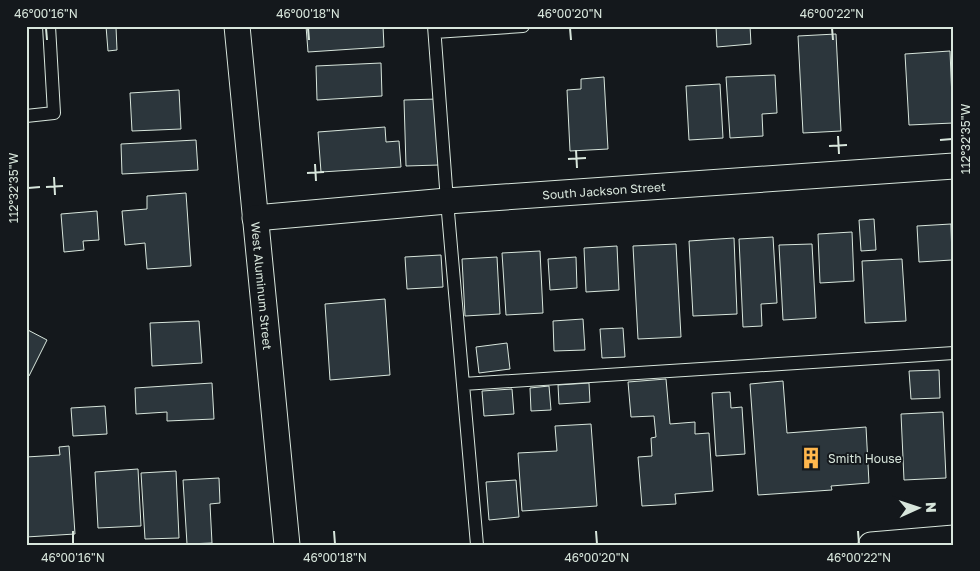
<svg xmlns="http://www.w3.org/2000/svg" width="980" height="571" viewBox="0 0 980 571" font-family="'Golos Text',sans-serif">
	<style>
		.building { fill: #2c363c; stroke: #d8e6dc }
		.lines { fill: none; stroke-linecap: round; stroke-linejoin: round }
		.service-casing { stroke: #d8e6dc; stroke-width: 14 }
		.minor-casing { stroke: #d8e6dc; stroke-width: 27 }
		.service { stroke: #14181c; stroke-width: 12 }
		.minor { stroke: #14181c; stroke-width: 25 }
		.ticks { fill: none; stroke: #d8e6dc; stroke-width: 2 }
		.labels { text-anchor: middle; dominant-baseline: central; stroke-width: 4; stroke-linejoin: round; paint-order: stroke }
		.street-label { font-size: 12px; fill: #d8e6dc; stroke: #14181c }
		.poi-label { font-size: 12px; fill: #d8e6dc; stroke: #14181c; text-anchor: start }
		.neatline { fill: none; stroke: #d8e6dc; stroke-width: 2 }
		.ticks-label { font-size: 12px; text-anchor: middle; fill: #d8e6dc }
	</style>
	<rect width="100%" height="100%" fill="#14181c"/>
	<path class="building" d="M106,26H129L116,27L117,50L108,51Z
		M306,26H383L384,47L308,52Z
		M716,26H750L751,44L717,47Z
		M836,34L841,131L803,133L798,36Z
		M950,51L953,123L909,125L905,54Z
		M381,63L382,96L317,100L316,66Z
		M775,75L777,113L762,114L763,136L730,138L726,77Z
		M604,77L608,149L570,151L567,90L581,89V79Z
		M720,84L723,138L689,140L686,86Z
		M179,90L181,129L132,131L130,93Z
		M437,99L439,165L406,166L404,100Z
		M385,127L386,142L399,141L401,167L321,172L318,132Z
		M196,140L198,170L122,174L121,144Z
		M186,193L191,266L147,269L145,243L125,245L122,211L147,209V196Z
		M97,211L99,240L83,241L84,250L64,252L61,214Z
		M874,219L876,250L861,251L859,220Z
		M951,224L952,260L919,262L917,226Z
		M852,232L854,281L820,283L818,234Z
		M773,237L777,303L761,304L762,326L743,327L739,239Z
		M734,238L737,314L693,316L689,241Z
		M676,244L681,337L638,339L633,246Z
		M812,244L816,318L783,320L779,245Z
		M617,246L619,290L586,292L584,248Z
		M540,251L543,313L506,315L502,253Z
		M441,255L443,287L407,289L405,257Z
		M497,257L500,314L465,316L462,259Z
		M576,257L577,288L550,290L548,259Z
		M902,259L906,321L865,323L862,261Z
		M385,299L390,375L330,380L325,304Z
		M583,319L585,350L554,351L553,321Z
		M199,321L202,363L152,366L150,323Z
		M623,328L625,357L602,358L600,329Z
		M26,329L47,340L29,376L26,374Z
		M507,343L510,369L479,373L476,347Z
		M939,370L940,398L911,399L909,371Z
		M666,379L670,424L695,422V434L709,433L713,491L675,494L676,504L642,506L638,457L652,456L651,438L656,437L654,416L631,417L628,382Z
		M783,381L787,433L866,427L869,483L831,486L832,490L758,495L750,384Z
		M212,383L214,419L167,421V412L136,414L135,388Z
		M589,383L590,402L559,404L558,385Z
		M549,386L551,410L531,411L530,388Z
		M512,389L514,414L484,416L482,391Z
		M730,392L731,408L742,407L745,454L716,456L712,393Z
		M105,406L107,434L73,436L71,408Z
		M943,412L946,478L904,480L901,414Z
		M591,424L597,506L522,511L518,453L557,451L555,426Z
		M69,446L75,534L26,537V457L60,455L59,447Z
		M138,469L141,526L98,528L95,472Z
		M176,471L179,538L145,539L141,473Z
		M219,478L220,503L210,504L212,543L187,544L183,480Z
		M516,480L519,517L489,520L486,482Z"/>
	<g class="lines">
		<g class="service-casing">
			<path id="service" d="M434,26L447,201L477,545
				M435,32L523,26
				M26,116L54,113L49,26
				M463,384L954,353"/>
		</g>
		<g class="minor-casing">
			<g id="minor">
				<path id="s1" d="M237,26L287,545"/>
				<path id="s2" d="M255,218L447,201L954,166"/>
				<path d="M871,545L954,538"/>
			</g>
		</g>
		<use href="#service" class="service"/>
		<use href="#minor" class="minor"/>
	</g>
	<path class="ticks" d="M46,28L47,40M308,28L309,40M570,28L571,40M832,28L833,40M838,136L839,154M940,140L952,139M829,146L847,145M576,150L577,168M568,159L586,158M315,164L316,181M307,173L324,172M54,177L55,195M46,187L63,186M28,188L40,187M73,531V544M334,531L335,544M596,531L597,544M858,531L859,544"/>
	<defs>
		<g id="building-bare" transform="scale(1.725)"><path d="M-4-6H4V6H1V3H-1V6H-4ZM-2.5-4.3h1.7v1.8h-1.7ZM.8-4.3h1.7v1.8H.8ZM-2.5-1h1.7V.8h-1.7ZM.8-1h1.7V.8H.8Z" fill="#ffb74d" stroke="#14181c" stroke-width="2.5" paint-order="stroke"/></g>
	</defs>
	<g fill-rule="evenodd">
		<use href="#building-bare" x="811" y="458"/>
	</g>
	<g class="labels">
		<g class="street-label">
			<text stroke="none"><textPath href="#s2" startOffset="350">South Jackson Street</textPath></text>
			<text stroke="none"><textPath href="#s1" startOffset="261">West Aluminum Street</textPath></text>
		</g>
		<g class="poi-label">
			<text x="828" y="458">Smith House</text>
		</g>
	</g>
	<rect width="980" height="571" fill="none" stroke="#14181c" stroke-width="55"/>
	<g transform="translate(918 508) rotate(87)" stroke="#14181c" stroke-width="4" paint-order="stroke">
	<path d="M0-4L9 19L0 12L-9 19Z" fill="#d8e6dc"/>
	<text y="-8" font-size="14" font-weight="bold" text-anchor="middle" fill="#d8e6dc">N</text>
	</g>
	<rect x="28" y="28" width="924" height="516" class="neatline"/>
	<g class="ticks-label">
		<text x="46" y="18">46°00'16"N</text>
		<text x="308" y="18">46°00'18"N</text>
		<text x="570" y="18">46°00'20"N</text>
		<text x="832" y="18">46°00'22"N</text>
		<text transform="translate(966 139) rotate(-90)" y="4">112°32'35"W</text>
		<text transform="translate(14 188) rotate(-90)" y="4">112°32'35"W</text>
		<text x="73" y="562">46°00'16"N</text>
		<text x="335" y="562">46°00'18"N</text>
		<text x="597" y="562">46°00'20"N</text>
		<text x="859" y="562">46°00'22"N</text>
	</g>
</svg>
